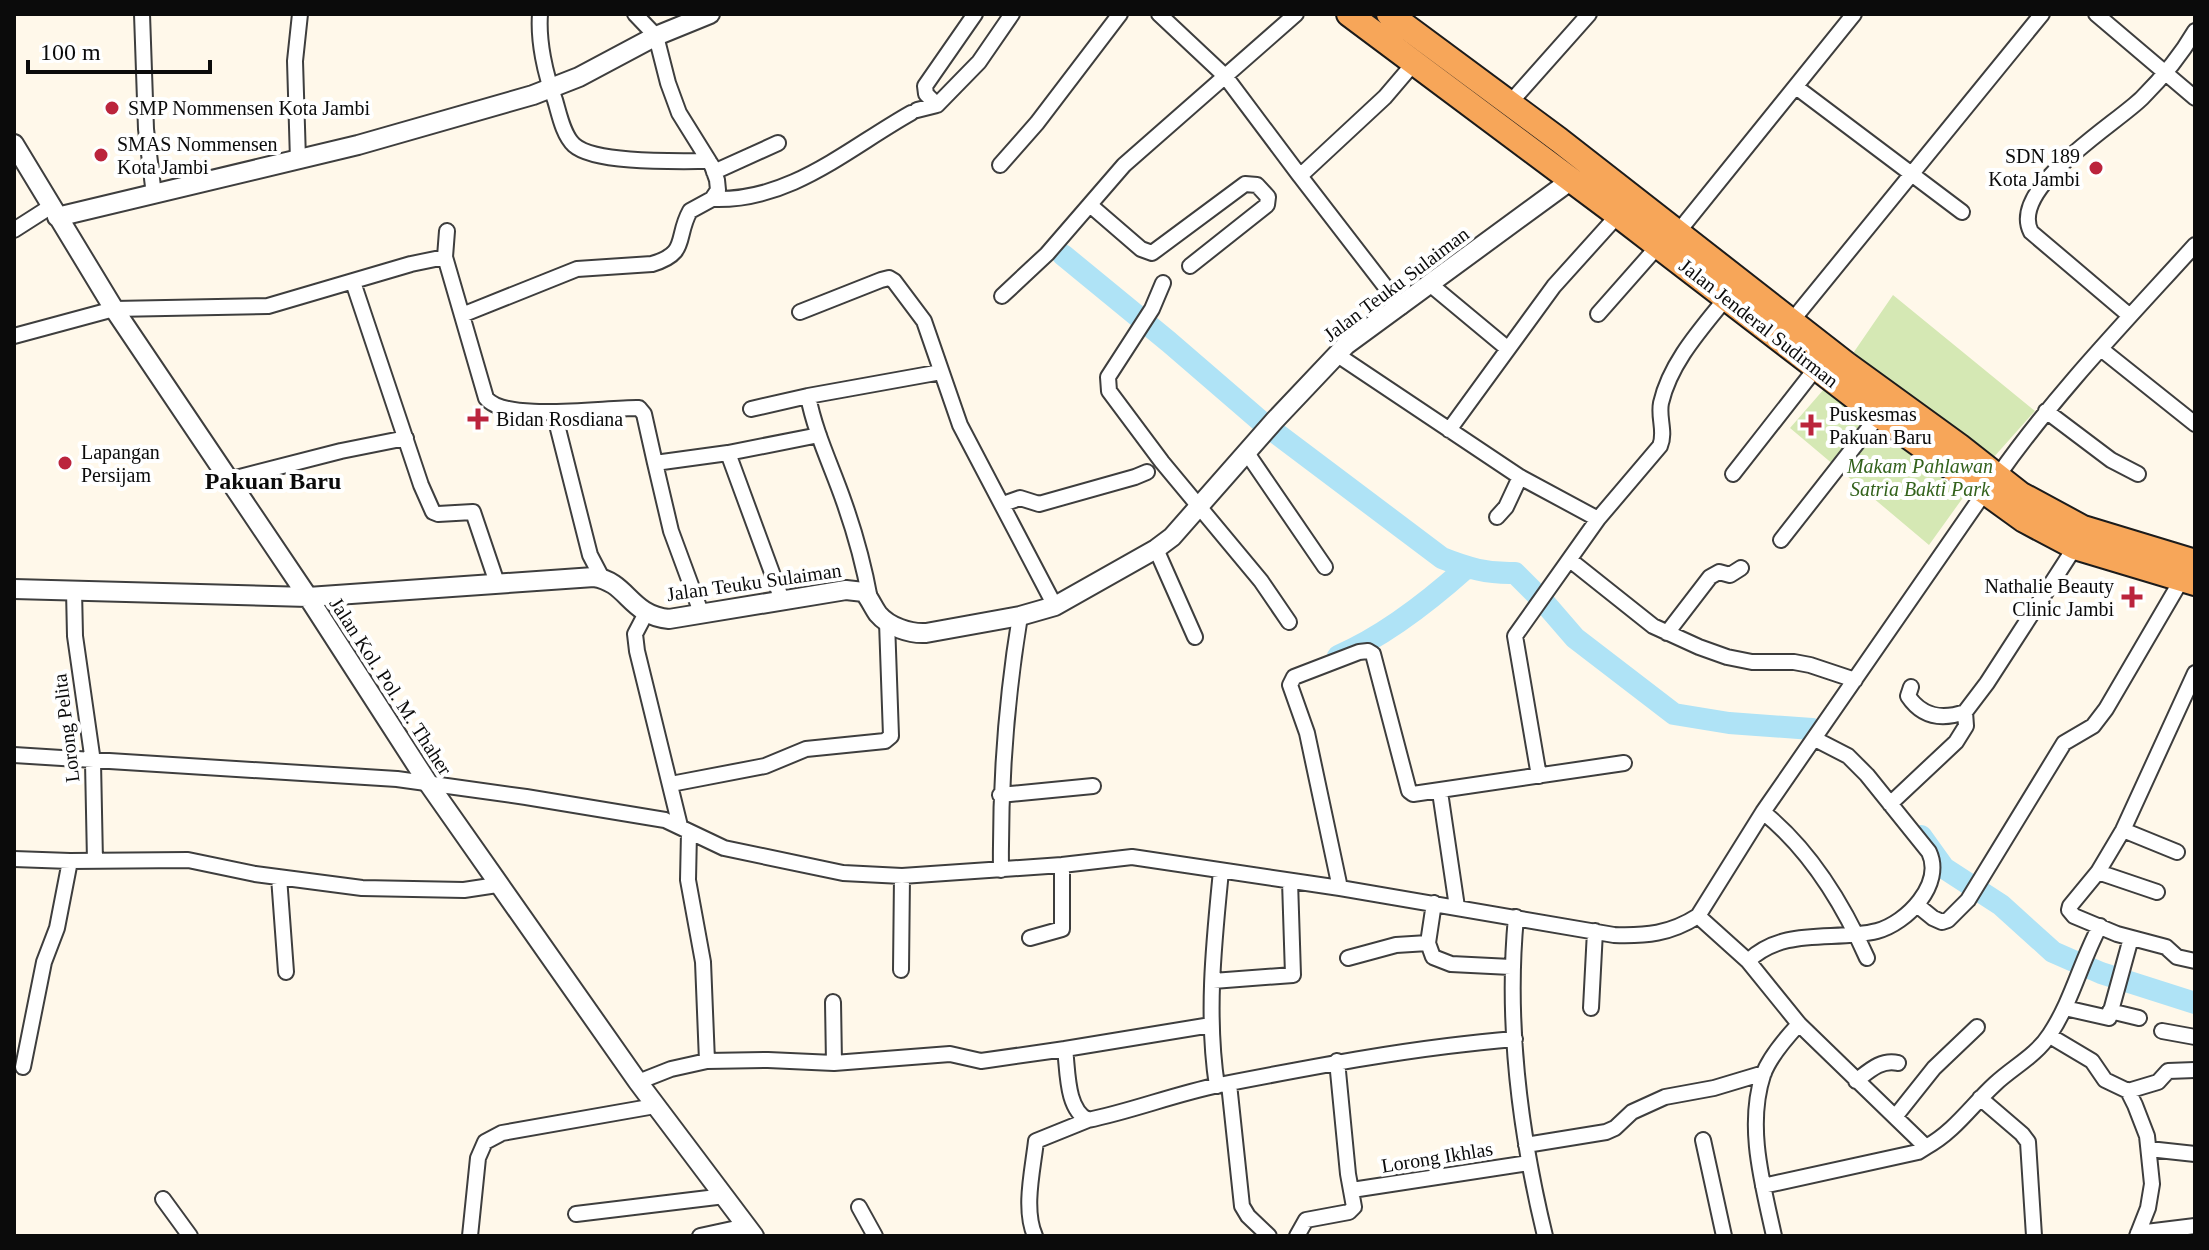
<svg xmlns="http://www.w3.org/2000/svg" width="2209" height="1250" viewBox="0 0 2209 1250" font-family="'Times New Roman',serif">
	<style>
		.green { fill: #d5e8b4 }
		.lines { fill: none; stroke-linecap: round; stroke-linejoin: round }
		.river { stroke: #afe3f6; stroke-width: 22 }
		.minor-casing { stroke: #3e3e3e; stroke-width: 18 }
		.tertiary-casing { stroke: #3e3e3e; stroke-width: 22 }
		.trunk-casing { stroke: #1c1c1c; stroke-width: 28 }
		.minor { stroke: #fff; stroke-width: 14 }
		.tertiary { stroke: #fff; stroke-width: 18 }
		.trunk { stroke: #f7a659; stroke-width: 24 }
		.poi-dot { fill: #bb243c; stroke: #fff; stroke-width: 3 }
		.labels { text-anchor: middle; dominant-baseline: central; stroke-width: 8; stroke-linejoin: round; paint-order: stroke }
		.poi-label { font-size: 20px; fill: #0b0b0b; stroke: #fff; text-anchor: start }
		.street-label { font-size: 20px; fill: #0b0b0b; stroke: #fff }
		.park-label { font-size: 20px; font-style: italic; fill: #33621c; stroke: #fff }
		.quarter-label { font-size: 24px; font-weight: bold; fill: #0b0b0b; stroke: #fff }
	</style>
	<rect width="100%" height="100%" fill="#fff8ea"/>
	<path class="green" d="M1893,295L2035,411L1985,467L1929,545L1790,428L1845,365Z"/>
	<g class="lines">
		<path class="river" d="M1063,255L1169,342L1264,424L1442,558C1467,568 1488,574 1515,573L1543,601L1575,638L1674,714L1729,723L1812,729
			M1338,656C1385,636 1428,602 1466,568
			M1921,836L1944,868L2001,905L2053,952L2101,973L2195,1003"/>
		<g class="minor-casing">
			<path id="minor" d="M142,14L146,129L154,195
				M540,14C538,41 545,74 555,100C559,113 563,135 574,145C595,164 680,161 709,161
				M1159,14L1225,76L1300,176L1385,97L1414,63
				M2096,14L2195,98
				M1796,87L1962,212
				M1509,104L1589,14
				M937,105L926,94L925,86L975,14
				M917,110L937,105L979,62L1012,14
				M298,160L295,61L300,14
				M1000,165L1037,123L1120,14
				M714,172L778,143
				M1300,176L1401,307
				M712,199C790,202 847,149 911,113
				M1090,205L1141,249L1152,253L1245,184L1257,185L1268,197L1267,205L1190,266
				M14,230L50,207
				M1678,232L1854,14
				M445,257L447,231
				M353,282L421,485L433,512L438,514L473,512L497,583
				M1163,283L1152,309L1108,377L1109,391L1162,462L1261,581L1289,622
				M1431,285L1508,349
				M1002,296L1047,254L1124,165L1296,14
				M800,312L881,280L889,278L894,281L924,321L960,425L1055,606
				M1598,314L1658,246
				M462,315L577,269L652,264C689,253 675,238 690,211L712,199L718,190L717,180L712,166L679,113L668,83L656,36L635,14
				M2130,316L2031,232C2008,188 2116,124 2142,98C2162,78 2181,55 2195,31
				M1791,322L2042,14
				M14,336L114,309L268,306L411,264L445,257L486,398C505,423 607,407 639,408L644,414L655,463L728,453L819,435
				M2101,349L2195,424
				M1336,354L1520,477L1598,519
				M751,409L808,396
				M2046,411L2111,460L2138,474
				M554,413L590,555L602,578
				M1449,430L1554,286L1618,215
				M728,453L782,600
				M1247,453L1325,567
				M655,463L671,531L702,615
				M1733,474L1816,368
				M1997,477C2056,393 2127,320 2195,245
				M228,480L341,451L406,438
				M1003,504L1020,498L1039,504L1135,477L1147,472
				M1497,517L1506,507L1520,477
				M1781,540L1879,415
				M1156,549L1195,637
				M1570,560L1653,626L1699,647L1727,657L1752,662H1794L1810,665L1855,680
				M74,590L75,636L93,762L95,861
				M870,599C864,566 855,533 844,502C832,467 815,433 808,396L941,372
				M646,613L635,634L637,651L680,826
				M1667,633L1710,577L1719,572L1730,575L1741,568
				M1911,687L1908,696C1922,717 1942,720 1965,712L1987,683L2075,547
				M14,755L397,779L526,797L665,820L724,848L843,873L902,876L1062,865L1132,857L1340,888L1614,935C1646,936 1670,934 1698,916L1763,812L1984,493
				M1539,776L1515,636L1598,519L1660,446C1666,432 1658,418 1661,403C1670,363 1701,329 1726,298
				M671,784L765,766L806,749L885,741L891,736L887,622
				M1440,792L1457,907
				M1000,795L1093,786
				M1890,804L1956,742L1966,726L1965,712
				M1763,812C1809,849 1843,904 1867,958
				M2123,830L2177,852
				M689,832L688,880L703,962L707,1061L768,1060L834,1063L950,1054L981,1061L1065,1049C1068,1071 1066,1109 1088,1120C1132,1111 1175,1094 1219,1085C1317,1066 1415,1047 1515,1039
				M14,859L70,861L188,860L255,874L362,888L464,890L497,885
				M1001,870C1000,784 1006,701 1020,616
				M2098,872L2070,906L2069,910L2074,916L2117,934L2166,947L2177,957L2195,961
				M279,877L286,972
				M1340,888L1307,733L1290,685L1294,677L1359,652L1368,651L1373,654L1409,791L1413,794L1624,763
				M2157,892L2098,872L2123,830L2195,673
				M1434,903L1428,943L1433,957L1451,964L1511,967
				M1917,905L1933,918L1942,922L1948,920L1968,900L2064,743L2093,726L2106,709L2182,579
				M1698,916L1748,961L1799,1024C1786,1038 1769,1058 1763,1075C1746,1127 1763,1185 1774,1236
				M1516,917C1506,1022 1520,1133 1545,1236
				M1030,938L1062,929V865
				M1348,958L1396,945L1428,943
				M1748,961C1785,926 1834,942 1877,931C1907,923 1944,884 1929,852L1867,775L1848,756L1815,739
				M901,970L902,876
				M1213,981L1293,975L1290,881
				M833,1002L834,1063
				M1591,1008L1595,931
				M2065,1008L2109,1018L2131,938
				M2110,1011L2139,1018
				M1799,1024L1926,1147C1954,1132 1972,1105 1995,1084C2013,1067 2036,1056 2050,1034C2072,1001 2081,961 2100,926
				M2162,1031L2195,1037
				M2050,1036L2092,1061L2105,1080L2128,1091L2135,1105L2147,1136L2152,1184L2148,1208L2137,1236
				M1065,1049L1211,1025
				M23,1067L44,962L57,928L70,861
				M1856,1081C1869,1071 1881,1059 1898,1063
				M638,1082L671,1069L707,1061
				M1229,1084L1242,1206L1248,1216L1269,1236
				M1217,1086C1206,1015 1214,942 1221,871
				M2128,1091L2158,1082L2168,1071L2195,1070
				M1980,1098L2022,1134L2028,1142L2034,1236
				M1895,1117L1934,1068L1977,1027
				M1703,1140L1724,1236
				M1526,1145L1606,1132L1615,1128L1632,1112L1665,1097L1714,1088L1764,1073
				M2149,1149L2195,1154
				M1763,1186L1918,1152L1926,1147
				M1352,1190L1528,1163
				M163,1199L190,1236
				M859,1207L875,1236
				M576,1214L725,1196
				M2138,1233L2195,1226
				M470,1236L478,1158L485,1142L502,1133L655,1106
				M700,1236L746,1226
				M1035,1236C1023,1209 1033,1169 1036,1141L1088,1120
				M1297,1236L1306,1220L1349,1212L1354,1207L1348,1174L1337,1061"/>
		</g>
		<g class="tertiary-casing">
			<path id="tertiary" d="M14,144L114,309L308,597L428,783L638,1082L754,1236
				M57,217L358,145L533,95L579,77L656,36L710,14
				M14,589L308,597L594,577C628,582 629,615 669,619L846,590L864,592C870,599 873,607 878,614C889,627 910,634 926,633L1020,616L1055,606L1156,549L1172,537L1275,420L1346,345L1570,181"/>
		</g>
		<g class="trunk-casing">
			<path id="trunk" d="M1349,14L1618,215L1865,405L2024,520L2075,547L2195,583
				M1389,14L1559,140L1846,364L1959,446L2020,494L2083,528L2195,562"/>
		</g>
		<use href="#minor" class="minor"/>
		<use href="#tertiary" class="tertiary"/>
		<use href="#trunk" class="trunk"/>
	</g>
	<g class="poi-dot">
		<circle cx="112" cy="108" r="8"/>
		<circle cx="101" cy="155" r="8"/>
		<circle cx="2096" cy="168" r="8"/>
		<path d="M474 407h8v8h8v8h-8v8h-8v-8h-8v-8h8z"/>
		<path d="M1807 413h8v8h8v8h-8v8h-8v-8h-8v-8h8z"/>
		<circle cx="65" cy="463" r="8"/>
		<path d="M2128 585h8v8h8v8h-8v8h-8v-8h-8v-8h8z"/>
	</g>
	<g class="labels">
		<g class="poi-label">
			<text x="128" y="108">SMP Nommensen Kota Jambi</text>
			<text x="117" y="144">SMAS Nommensen<tspan x="117" dy="23">Kota Jambi</tspan></text>
			<text x="2080" y="156" text-anchor="end">SDN 189<tspan x="2080" dy="23">Kota Jambi</tspan></text>
			<text x="1829" y="414">Puskesmas<tspan x="1829" dy="23">Pakuan Baru</tspan></text>
			<text x="496" y="419">Bidan Rosdiana</text>
			<text x="81" y="452">Lapangan<tspan x="81" dy="23">Persijam</tspan></text>
			<text x="2114" y="586" text-anchor="end">Nathalie Beauty<tspan x="2114" dy="23">Clinic Jambi</tspan></text>
		</g>
		<g class="street-label">
			<text transform="translate(1396 284) rotate(-37)">Jalan Teuku Sulaiman</text>
			<text transform="translate(1759 323) rotate(38)">Jalan Jenderal Sudirman</text>
			<text transform="translate(754 582) rotate(-8)">Jalan Teuku Sulaiman</text>
			<text transform="translate(391 686) rotate(57)">Jalan Kol. Pol. M. Thaher</text>
			<text transform="translate(66 728) rotate(-97)">Lorong Pelita</text>
			<text transform="translate(1437 1157) rotate(-9)">Lorong Ikhlas</text>
		</g>
		<g class="park-label">
			<text x="1920" y="466">Makam Pahlawan<tspan x="1920" dy="23">Satria Bakti Park</tspan></text>
		</g>
		<g class="quarter-label">
			<text x="273" y="481">Pakuan Baru</text>
		</g>
	</g>
	<rect width="2209" height="1250" fill="none" stroke="#0b0b0b" stroke-width="32"/>
	<path d="M28 60v12h182v-12" fill="none" stroke="#0b0b0b" stroke-width="4"/>
	<text x="40" y="60" font-size="24" fill="#0b0b0b" stroke="#ffffff" stroke-width="6" paint-order="stroke">100 m</text>
</svg>
